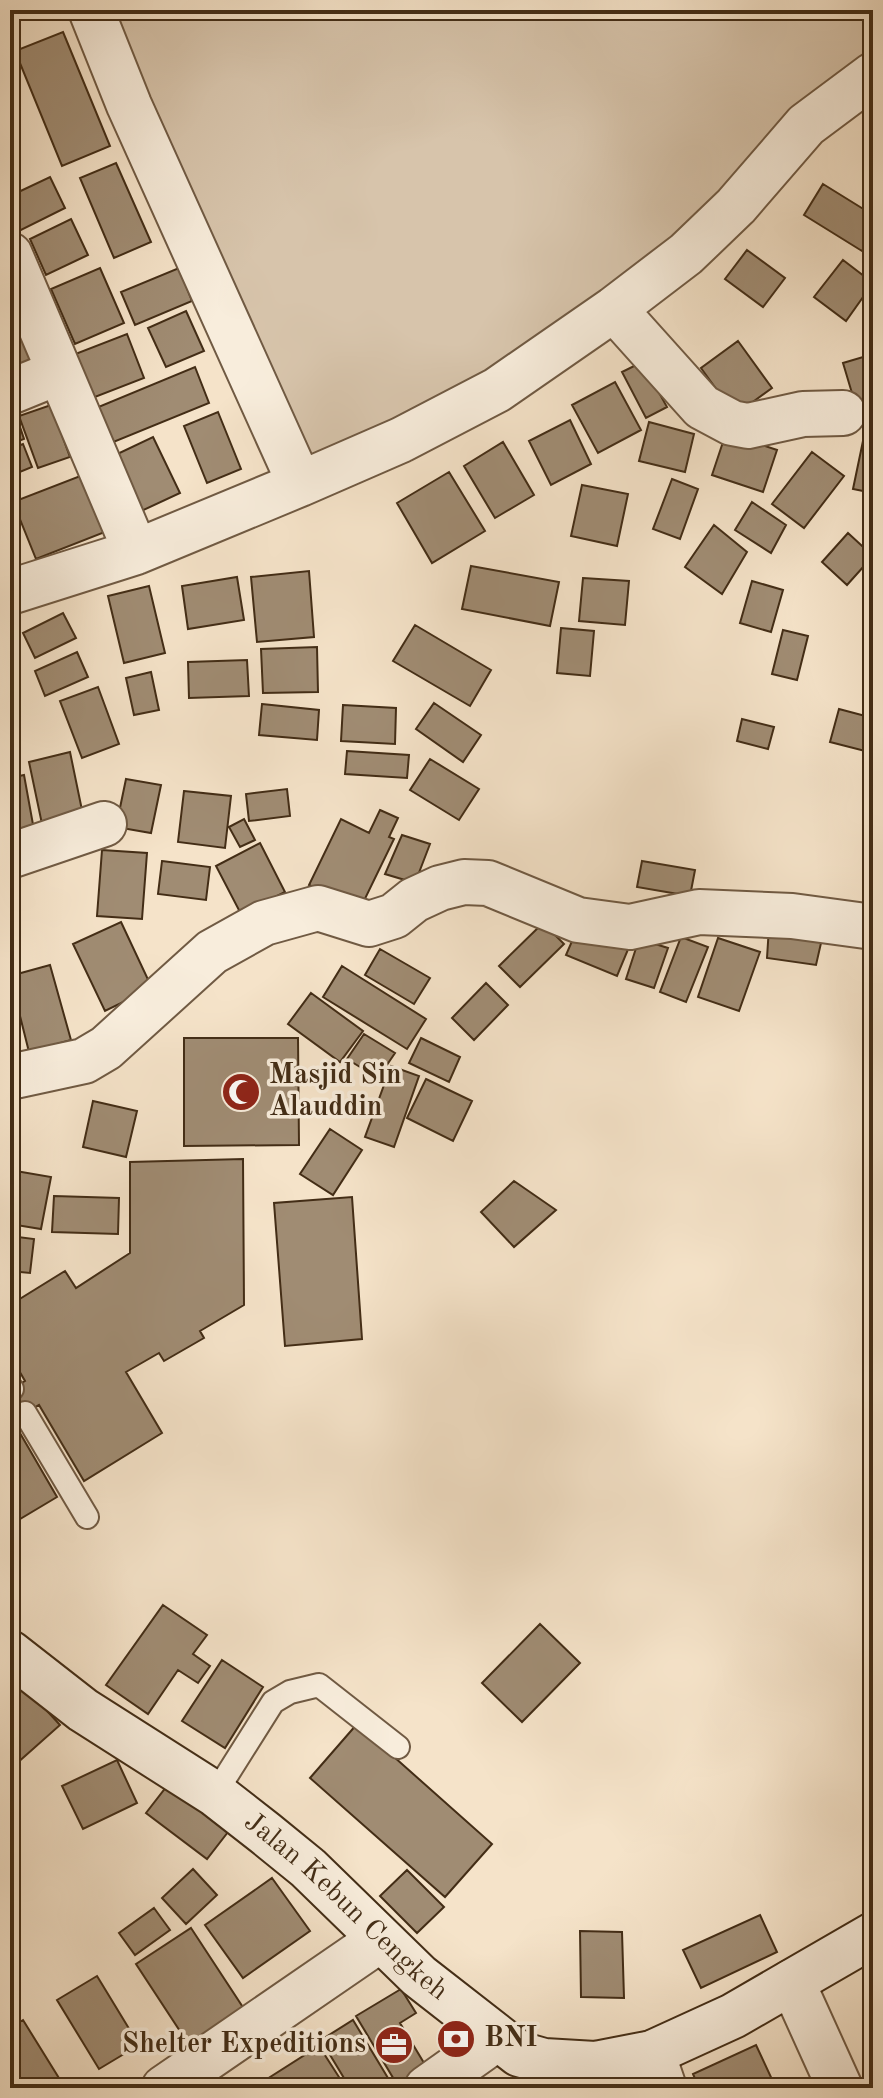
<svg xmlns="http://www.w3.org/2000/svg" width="883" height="2098" viewBox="0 0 883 2098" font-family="'Old Standard TT',serif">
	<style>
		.green { fill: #d7c4ab; stroke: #8d7860; stroke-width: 2 }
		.building { fill: #a08c73; stroke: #432d16; stroke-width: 2 }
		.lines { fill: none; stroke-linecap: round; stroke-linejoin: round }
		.lane-casing { stroke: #705a43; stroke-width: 26 }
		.street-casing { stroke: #705a43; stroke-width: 48 }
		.secondary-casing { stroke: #432d16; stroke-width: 48 }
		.lane { stroke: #f8eddc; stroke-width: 22 }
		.street { stroke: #f8eddc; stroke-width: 44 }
		.secondary { stroke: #f8eddc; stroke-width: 44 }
		.labels { text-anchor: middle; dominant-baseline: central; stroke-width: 7; stroke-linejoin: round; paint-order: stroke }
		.poi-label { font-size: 28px; font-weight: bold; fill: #432d16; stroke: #f8eddc; text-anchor: start }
		.street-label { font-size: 28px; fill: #432d16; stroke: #f8eddc }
	</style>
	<rect width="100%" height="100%" fill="#f5e3c9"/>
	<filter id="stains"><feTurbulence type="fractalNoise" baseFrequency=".0025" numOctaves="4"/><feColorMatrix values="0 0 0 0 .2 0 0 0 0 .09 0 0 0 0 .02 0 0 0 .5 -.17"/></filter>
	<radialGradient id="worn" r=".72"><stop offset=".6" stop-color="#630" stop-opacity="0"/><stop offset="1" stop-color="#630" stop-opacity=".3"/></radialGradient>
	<path class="green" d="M92,10H873V83L779,164L311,498Z"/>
	<path class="building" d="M63,32L110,146L62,166L15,51Z
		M116,163L151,242L114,258L80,178Z
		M50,177L65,208L15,233L10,222V196Z
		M823,184L873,215V234L862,251L804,215Z
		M71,219L88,255L46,275L30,239Z
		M747,250L785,278L763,307L725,279Z
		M843,260L873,283L846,321L814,297Z
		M100,268L124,323L75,344L51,289Z
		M179,268L192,301L135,325L121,292Z
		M186,311L204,351L166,367L148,328Z
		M14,322L36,369L10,381V324Z
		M127,334L144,378L82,402L65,358Z
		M738,341L772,388L735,415L701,368Z
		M873,354V415L860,420L843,363Z
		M642,362L667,407L646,418L622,372Z
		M195,367L209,403L111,443L96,408Z
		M615,382L641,430L598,453L572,405Z
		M51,405L70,457L38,468L19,416Z
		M218,412L241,469L207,483L184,426Z
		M570,420L591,464L551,485L529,441Z
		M18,421L24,439L10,444V424Z
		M649,422L694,434L685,472L639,461Z
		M726,433L777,450L763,492L712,475Z
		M153,437L180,493L137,513L111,457Z
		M863,441L873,443V493L853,489Z
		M503,442L534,495L495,518L464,466Z
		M23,444L32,467L10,476V449Z
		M812,452L844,476L804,528L772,504Z
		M449,472L485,531L432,563L397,503Z
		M88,473L110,530L36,559L13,502Z
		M672,479L698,489L680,539L653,529Z
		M582,485L628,494L617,546L571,536Z
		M752,502L786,525L771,553L735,530Z
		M714,525L747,552L722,594L685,567Z
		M848,533L873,556L847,585L822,562Z
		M471,566L559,582L550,626L462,609Z
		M309,571L314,637L257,642L251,577Z
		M237,577L244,620L188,629L182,586Z
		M583,578L629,581L625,625L579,621Z
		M752,581L783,590L771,632L740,623Z
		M149,586L165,653L124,663L108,596Z
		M63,613L76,638L35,658L23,633Z
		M415,625L491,670L470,706L393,661Z
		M561,628L594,631L590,676L557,673Z
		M783,630L808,636L797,680L772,674Z
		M317,647L318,692L263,693L261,649Z
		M77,652L88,677L45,696L35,671Z
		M247,660L249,696L189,698L188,662Z
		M151,672L159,710L134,715L126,678Z
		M98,687L119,744L82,758L60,701Z
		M434,703L481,735L463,762L416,729Z
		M262,704L319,710L317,740L259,735Z
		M343,705L396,708L395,744L341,741Z
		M839,709L873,718L869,752L830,742Z
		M742,719L774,727L768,749L737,741Z
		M347,751L409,755L407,778L345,774Z
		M70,752L83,815L42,824L29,762Z
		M430,759L479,789L459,820L410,790Z
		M24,775L36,841L10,846V778Z
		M126,779L161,785L151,833L116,827Z
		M287,789L290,816L249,821L246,794Z
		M184,791L231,796L225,848L178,842Z
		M380,810L398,818L389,837L394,839L360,909L309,885L341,819L369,833Z
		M244,819L255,840L240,847L229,827Z
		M402,835L430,844L415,883L385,874Z
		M260,843L285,892L241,914L216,866Z
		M102,850L147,853L142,919L97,916Z
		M162,861L210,867L206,900L158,894Z
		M642,861L695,870L690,896L637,887Z
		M121,922L152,988L105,1011L73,944Z
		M543,923L564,944L520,987L499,966Z
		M579,925L629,947L617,976L566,955Z
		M769,927L824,930L816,965L767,958Z
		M681,937L708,947L686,1002L660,992Z
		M718,938L760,952L739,1011L698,997Z
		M639,939L668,948L654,988L626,979Z
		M380,949L430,978L414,1004L365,975Z
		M50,965L71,1040L29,1052L10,976Z
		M342,966L426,1019L407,1049L323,997Z
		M486,983L508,1005L474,1040L452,1018Z
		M311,993L363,1031L340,1062L288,1024Z
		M364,1034L395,1053L378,1078L347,1059Z
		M184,1038H298L299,1145L184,1146Z
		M421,1038L460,1057L449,1082L409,1063Z
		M391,1066L419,1076L394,1147L365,1137Z
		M426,1079L472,1101L453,1141L407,1118Z
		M93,1101L137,1111L126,1157L83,1147Z
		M330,1129L362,1150L333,1195L300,1174Z
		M243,1159L244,1305L200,1331L204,1338L164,1361L159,1353L126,1372L162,1433L84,1481L39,1405L13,1421L57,1497L10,1525V1390L25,1381L10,1355V1305L65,1271L76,1288L130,1253V1162Z
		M10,1170L51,1177L41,1229L10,1224Z
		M514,1181L556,1210L514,1247L481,1212Z
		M54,1196L119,1198L118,1234L52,1232Z
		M352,1197L362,1339L285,1346L274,1203Z
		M10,1236L34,1239L30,1273L10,1271Z
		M163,1605L207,1635L193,1654L210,1666L198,1683L178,1670L148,1714L106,1685Z
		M540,1624L580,1663L522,1722L482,1683Z
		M222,1660L263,1687L225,1748L182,1721Z
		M14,1675L60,1725L16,1764L10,1757V1678Z
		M357,1724L492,1844L445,1897L310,1778Z
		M117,1760L137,1803L83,1829L62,1786Z
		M167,1786L228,1832L207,1859L146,1813Z
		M193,1869L217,1895L186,1924L162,1898Z
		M407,1870L444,1907L417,1933L380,1896Z
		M272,1878L310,1931L243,1978L205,1925Z
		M154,1908L170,1930L135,1955L119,1933Z
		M760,1915L777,1952L701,1988L683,1950Z
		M191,1928L248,2015L193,2051L136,1964Z
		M580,1931L622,1932L624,1998L581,1997Z
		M97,1976L139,2045L99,2069L57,2000Z
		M401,1989L416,2013L400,2023L427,2068L398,2086L356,2016Z
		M23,2020L62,2083L54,2088H10V2028Z
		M353,2020L394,2088H350L321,2040Z
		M461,2021L475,2039L452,2057L438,2039Z
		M756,2045L776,2088H699L693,2074Z
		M319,2046L346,2088H273L267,2079Z"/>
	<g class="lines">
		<g class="lane-casing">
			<path id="lane" d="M10,1387L12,1389
				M25,1413L87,1517
				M215,1794L273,1702L290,1692L319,1685L398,1747"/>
		</g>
		<g class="street-casing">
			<path id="street" d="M10,255L136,552
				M614,309L702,407L732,423L748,426L803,414L843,413
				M10,392L59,372
				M300,484L401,440L497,390L614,309L686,254L736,206L806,125L873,75
				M10,592L136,552L300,484L129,105L91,10
				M10,856L104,824
				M10,1077L84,1061L106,1048L212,952L264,923L318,908L369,924L394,916L414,900L440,888L464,882L488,883L578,920L630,927L699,912L792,916L873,927
				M792,1982L840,2088
				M652,2053L664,2088
				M164,2088L378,1941
				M427,2088L496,2039"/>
		</g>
		<g class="secondary-casing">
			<g id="secondary">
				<path id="s1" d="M10,1653L83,1710L215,1794L265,1833L308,1868L419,1976L519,2054L544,2061L595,2064L652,2053L733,2016L873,1935"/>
			</g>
		</g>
		<use href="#lane" class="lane"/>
		<use href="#street" class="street"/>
		<use href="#secondary" class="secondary"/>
	</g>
	<defs>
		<g id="mosque-disc" transform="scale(2)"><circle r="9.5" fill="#8f2418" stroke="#f8eddc"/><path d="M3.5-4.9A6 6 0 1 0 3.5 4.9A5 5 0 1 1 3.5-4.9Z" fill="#fff"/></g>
		<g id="bank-disc" transform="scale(2)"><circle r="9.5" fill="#8f2418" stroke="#f8eddc"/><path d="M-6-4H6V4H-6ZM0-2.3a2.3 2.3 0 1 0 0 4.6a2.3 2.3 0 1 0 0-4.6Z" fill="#fff"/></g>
		<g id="office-disc" transform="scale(2)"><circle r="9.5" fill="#8f2418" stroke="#f8eddc"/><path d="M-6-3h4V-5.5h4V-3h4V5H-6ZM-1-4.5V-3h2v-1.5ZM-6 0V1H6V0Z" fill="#fff"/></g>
	</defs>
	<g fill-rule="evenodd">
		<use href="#mosque-disc" x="241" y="1092"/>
		<use href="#bank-disc" x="456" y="2039"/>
		<use href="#office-disc" x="394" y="2045"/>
	</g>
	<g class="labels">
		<g class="poi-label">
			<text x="269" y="1076">Masjid Sin<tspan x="269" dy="32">Alauddin</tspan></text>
			<text x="484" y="2039">BNI</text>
			<text x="366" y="2045" text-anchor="end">Shelter Expeditions</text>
		</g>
		<g class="street-label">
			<text stroke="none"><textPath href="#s1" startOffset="422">Jalan Kebun Cengkeh</textPath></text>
		</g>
	</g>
	<rect width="883" height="2098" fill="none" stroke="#f5e3c9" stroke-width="40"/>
	<rect x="12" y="12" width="859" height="2074" fill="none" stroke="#432d16" stroke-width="4"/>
	<rect x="20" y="20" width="843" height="2058" fill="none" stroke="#432d16" stroke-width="2"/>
	<rect width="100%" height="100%" filter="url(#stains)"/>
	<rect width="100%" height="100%" fill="url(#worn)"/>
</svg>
